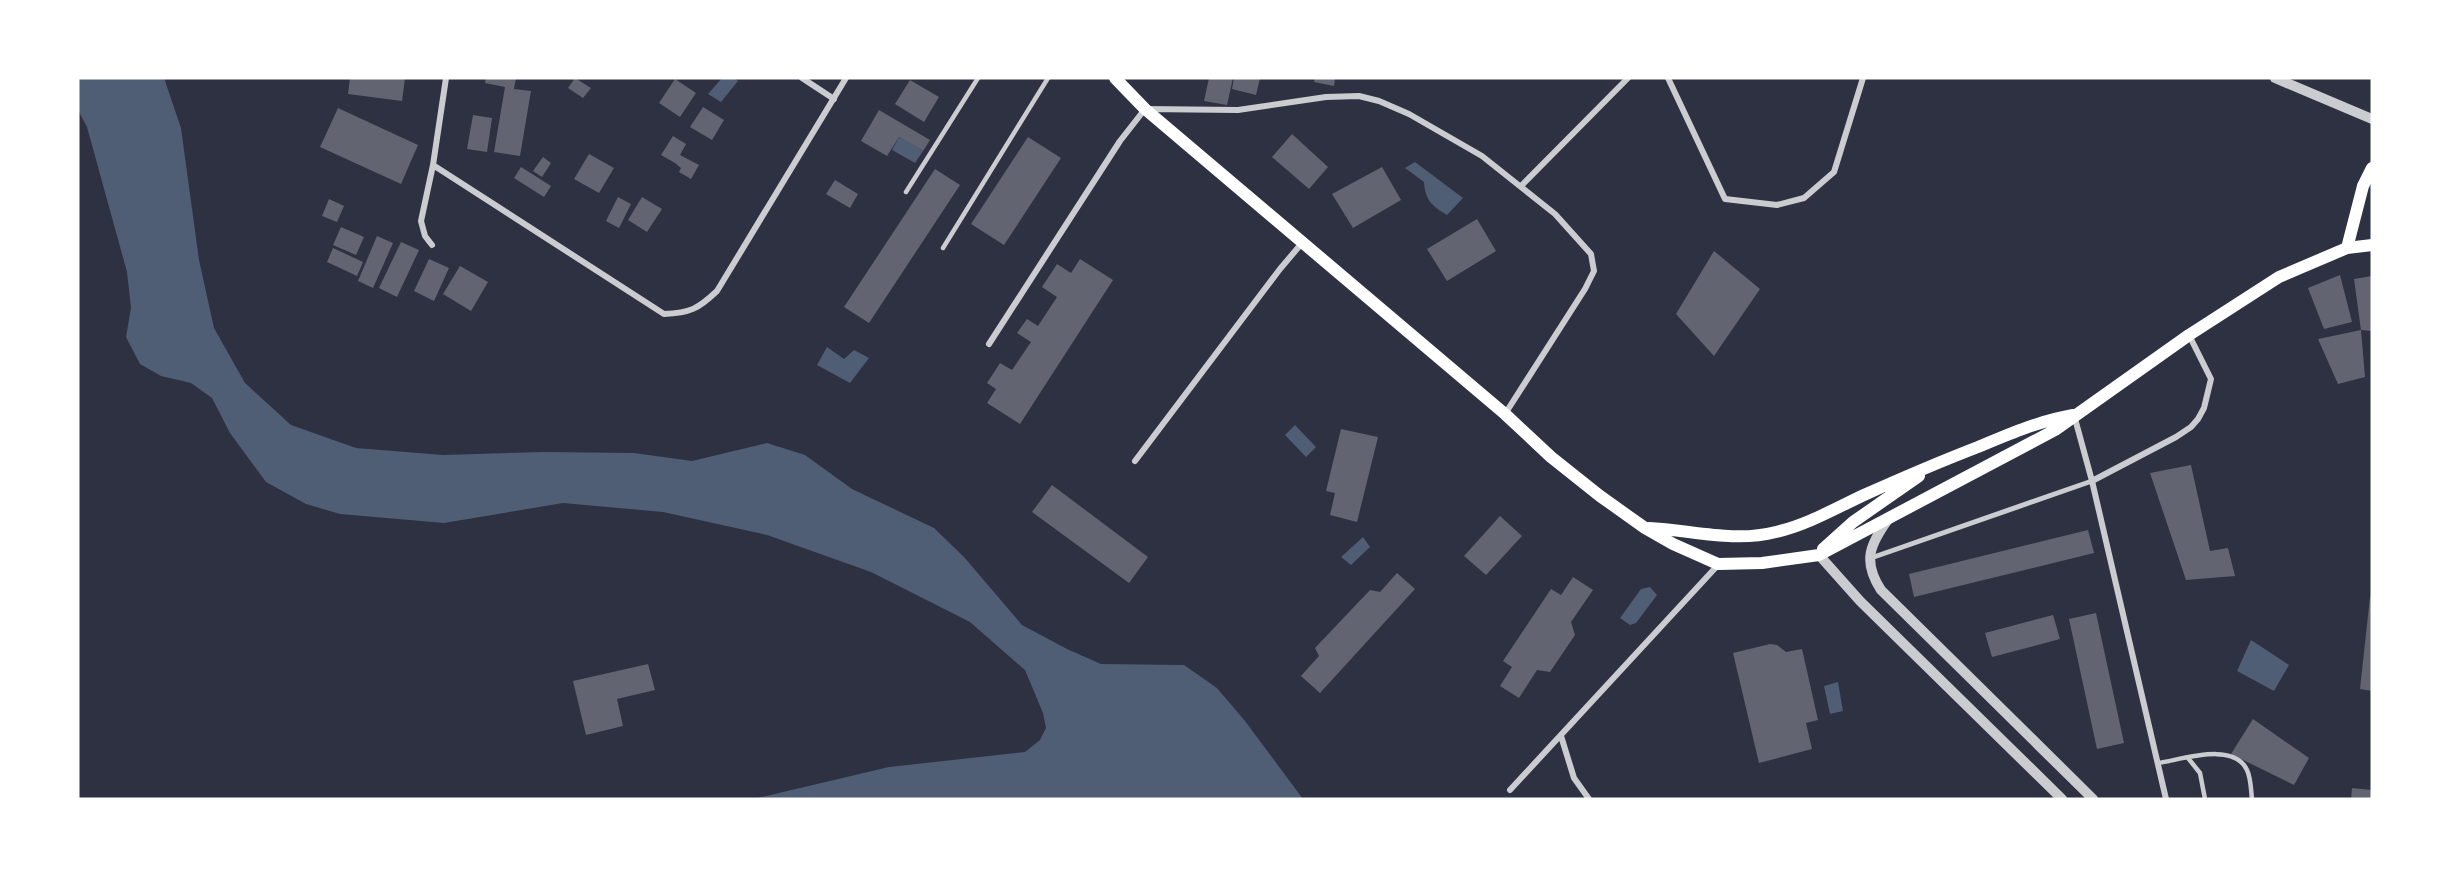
<svg xmlns="http://www.w3.org/2000/svg" width="2450" height="877" viewBox="0 0 2450 877" font-family="'Work Sans',sans-serif">
	<style>
		.water { fill: #4f5d75 }
		.building { fill: #626471 }
		.lines { fill: none; stroke-linecap: round; stroke-linejoin: round }
		.service { stroke: #caccd0; stroke-width: 4.5 }
		.pedestrian { stroke: #caccd0; stroke-width: 5 }
		.minor { stroke: #caccd0; stroke-width: 6 }
		.tertiary { stroke: #caccd0; stroke-width: 10 }
		.secondary { stroke: #fff; stroke-width: 12 }
	</style>
	<rect width="100%" height="100%" fill="#2d3142"/>
	<path class="water" d="M78,78H164L181,128L199,260L214,328L245,383L291,425L356,448L443,455L542,452L634,453L692,461L767,443L805,455L852,489L934,528L964,557L1022,625L1067,649L1101,664L1184,665L1217,688L1245,721L1303,799H753L889,767L1025,752L1040,740L1046,728L1043,713L1025,670L970,622L871,572L767,535L663,512L563,503L444,523L340,514L306,504L266,482L230,433L212,398L191,383L161,376L140,364L126,337L131,308L127,272L87,127L78,110Z
		M722,78H734L738,81L721,102L708,94Z
		M899,137L923,151L915,163L892,150Z
		M1415,162L1463,198L1447,215C1432,206 1425,200 1424,182L1405,168Z
		M827,347L844,359L854,350L869,358L850,383L817,365Z
		M1295,425L1316,447L1306,457L1285,435Z
		M1363,537L1370,547L1351,565L1341,557Z
		M1650,587L1657,595L1636,623L1630,625L1620,618L1641,589Z
		M2251,640L2289,665L2274,691L2237,671Z
		M1838,682L1843,711L1830,714L1824,686Z"/>
	<path class="building" d="M350,78H405L402,101L348,94Z
		M486,78H516L514,89L531,91L520,156L494,152L505,87L485,83Z
		M575,78L591,88L583,98L568,88Z
		M1209,78H1233L1227,105L1204,101Z
		M1234,78H1260L1256,95L1232,89Z
		M1315,78H1335L1334,86L1314,82Z
		M675,79L696,93L680,117L659,103Z
		M910,80L939,97L924,122L895,104Z
		M703,107L724,120L712,140L690,127Z
		M338,108L418,145L401,184L320,147Z
		M879,110L930,140L923,151L899,137L887,156L861,141Z
		M473,115L492,118L487,152L467,149Z
		M1292,134L1328,167L1309,189L1272,157Z
		M673,136L686,144L680,155L699,165L691,179L679,172L681,168L675,163L661,155Z
		M1028,137L1061,158L1004,245L971,224Z
		M589,154L614,168L599,193L574,179Z
		M543,157L551,163L542,177L533,171Z
		M521,167L551,186L544,197L514,178Z
		M1382,167L1401,200L1353,228L1332,194Z
		M935,169L960,185L869,323L844,307Z
		M835,180L858,194L850,208L826,194Z
		M618,197L631,204L619,228L606,221Z
		M642,197L662,209L647,232L628,220Z
		M329,199L344,206L337,222L322,216Z
		M1477,219L1496,251L1447,281L1427,249Z
		M341,227L364,237L356,255L333,245Z
		M377,236L393,243L373,288L358,281Z
		M401,242L419,250L397,297L379,288Z
		M333,248L363,262L357,276L327,262Z
		M1714,251L1760,289L1714,356L1676,314Z
		M429,259L449,268L434,301L414,291Z
		M1080,259L1113,280L1020,424L987,403L996,389L987,383L1000,363L1012,370L1031,342L1017,333L1027,319L1038,326L1057,297L1042,287L1057,264L1071,273Z
		M460,266L488,282L471,311L443,294Z
		M2340,275L2352,322L2324,329L2308,288Z
		M2372,276V331L2361,330L2354,279Z
		M2361,330L2365,377L2338,384L2318,339Z
		M1341,429L1378,437L1357,522L1330,515L1335,493L1326,491Z
		M2191,465L2210,551L2228,548L2235,576L2186,580L2150,473Z
		M1052,485L1148,557L1129,583L1032,512Z
		M1500,516L1522,536L1486,575L1464,556Z
		M2088,530L2094,553L1914,597L1909,574Z
		M1397,573L1415,589L1320,693L1301,676L1319,656L1315,648L1370,590L1380,592Z
		M1573,577L1593,590L1571,622L1575,635L1550,672L1537,670L1519,698L1500,686L1512,667L1503,661L1551,589L1561,595Z
		M2370,597H2372V691L2360,689Z
		M2096,613L2124,743L2097,749L2069,619Z
		M2053,615L2060,639L1992,657L1985,633Z
		M1770,644L1777,645L1786,652L1802,649L1818,720L1806,723L1812,749L1759,763L1733,653Z
		M648,664L655,690L617,699L623,726L586,735L573,681Z
		M2253,719L2309,758L2294,785L2231,754Z
		M2352,788L2372,790V799H2351Z"/>
	<g class="lines">
		<path class="service" d="M906,192L978,78
			M943,248L1048,78
			M2188,758L2200,773L2205,799
			M2158,763C2181,760 2234,741 2247,770C2251,778 2251,791 2252,799"/>
		<path class="pedestrian" d="M1871,558L2092,481"/>
		<path class="minor" d="M802,78L834,99
			M1668,78L1725,199L1777,205L1804,198L1834,172L1863,78
			M433,165L664,314C690,313 698,309 717,291L846,78
			M1521,186L1628,78
			M432,245L425,236L421,221L433,165L446,78
			M989,344L1120,141L1145,109L1238,110L1326,97L1359,96L1379,101L1409,114L1482,156L1555,214L1591,254L1594,271L1585,289L1505,414
			M2074,415L2092,481L2166,799
			M1135,461L1280,269L1302,243
			M2092,481L2176,437L2191,427L2198,419L2204,408L2211,379L2189,335
			M1561,736L1574,778L1589,799
			M1510,790L1718,565"/>
		<path class="tertiary" d="M2275,78L2372,119
			M1889,518C1870,544 1862,561 1881,590L2093,799
			M1819,555L1860,601L2062,799"/>
		<path class="secondary" d="M1115,78L1145,109L1505,414L1551,457L1600,496L1645,528L1673,544L1718,564L1762,563L1819,555L2055,430L2189,335L2279,277L2347,248L2372,245
			M2347,248L2363,186L2372,168
			M1649,528C1691,530 1734,543 1776,532C1807,525 1836,508 1864,495C1902,478 1939,462 1978,447C2009,434 2039,421 2073,415
			M1823,549L1853,522L1919,476"/>
	</g>
	<rect width="2450" height="877" fill="none" stroke="#ffffff" stroke-width="159"/>
</svg>
